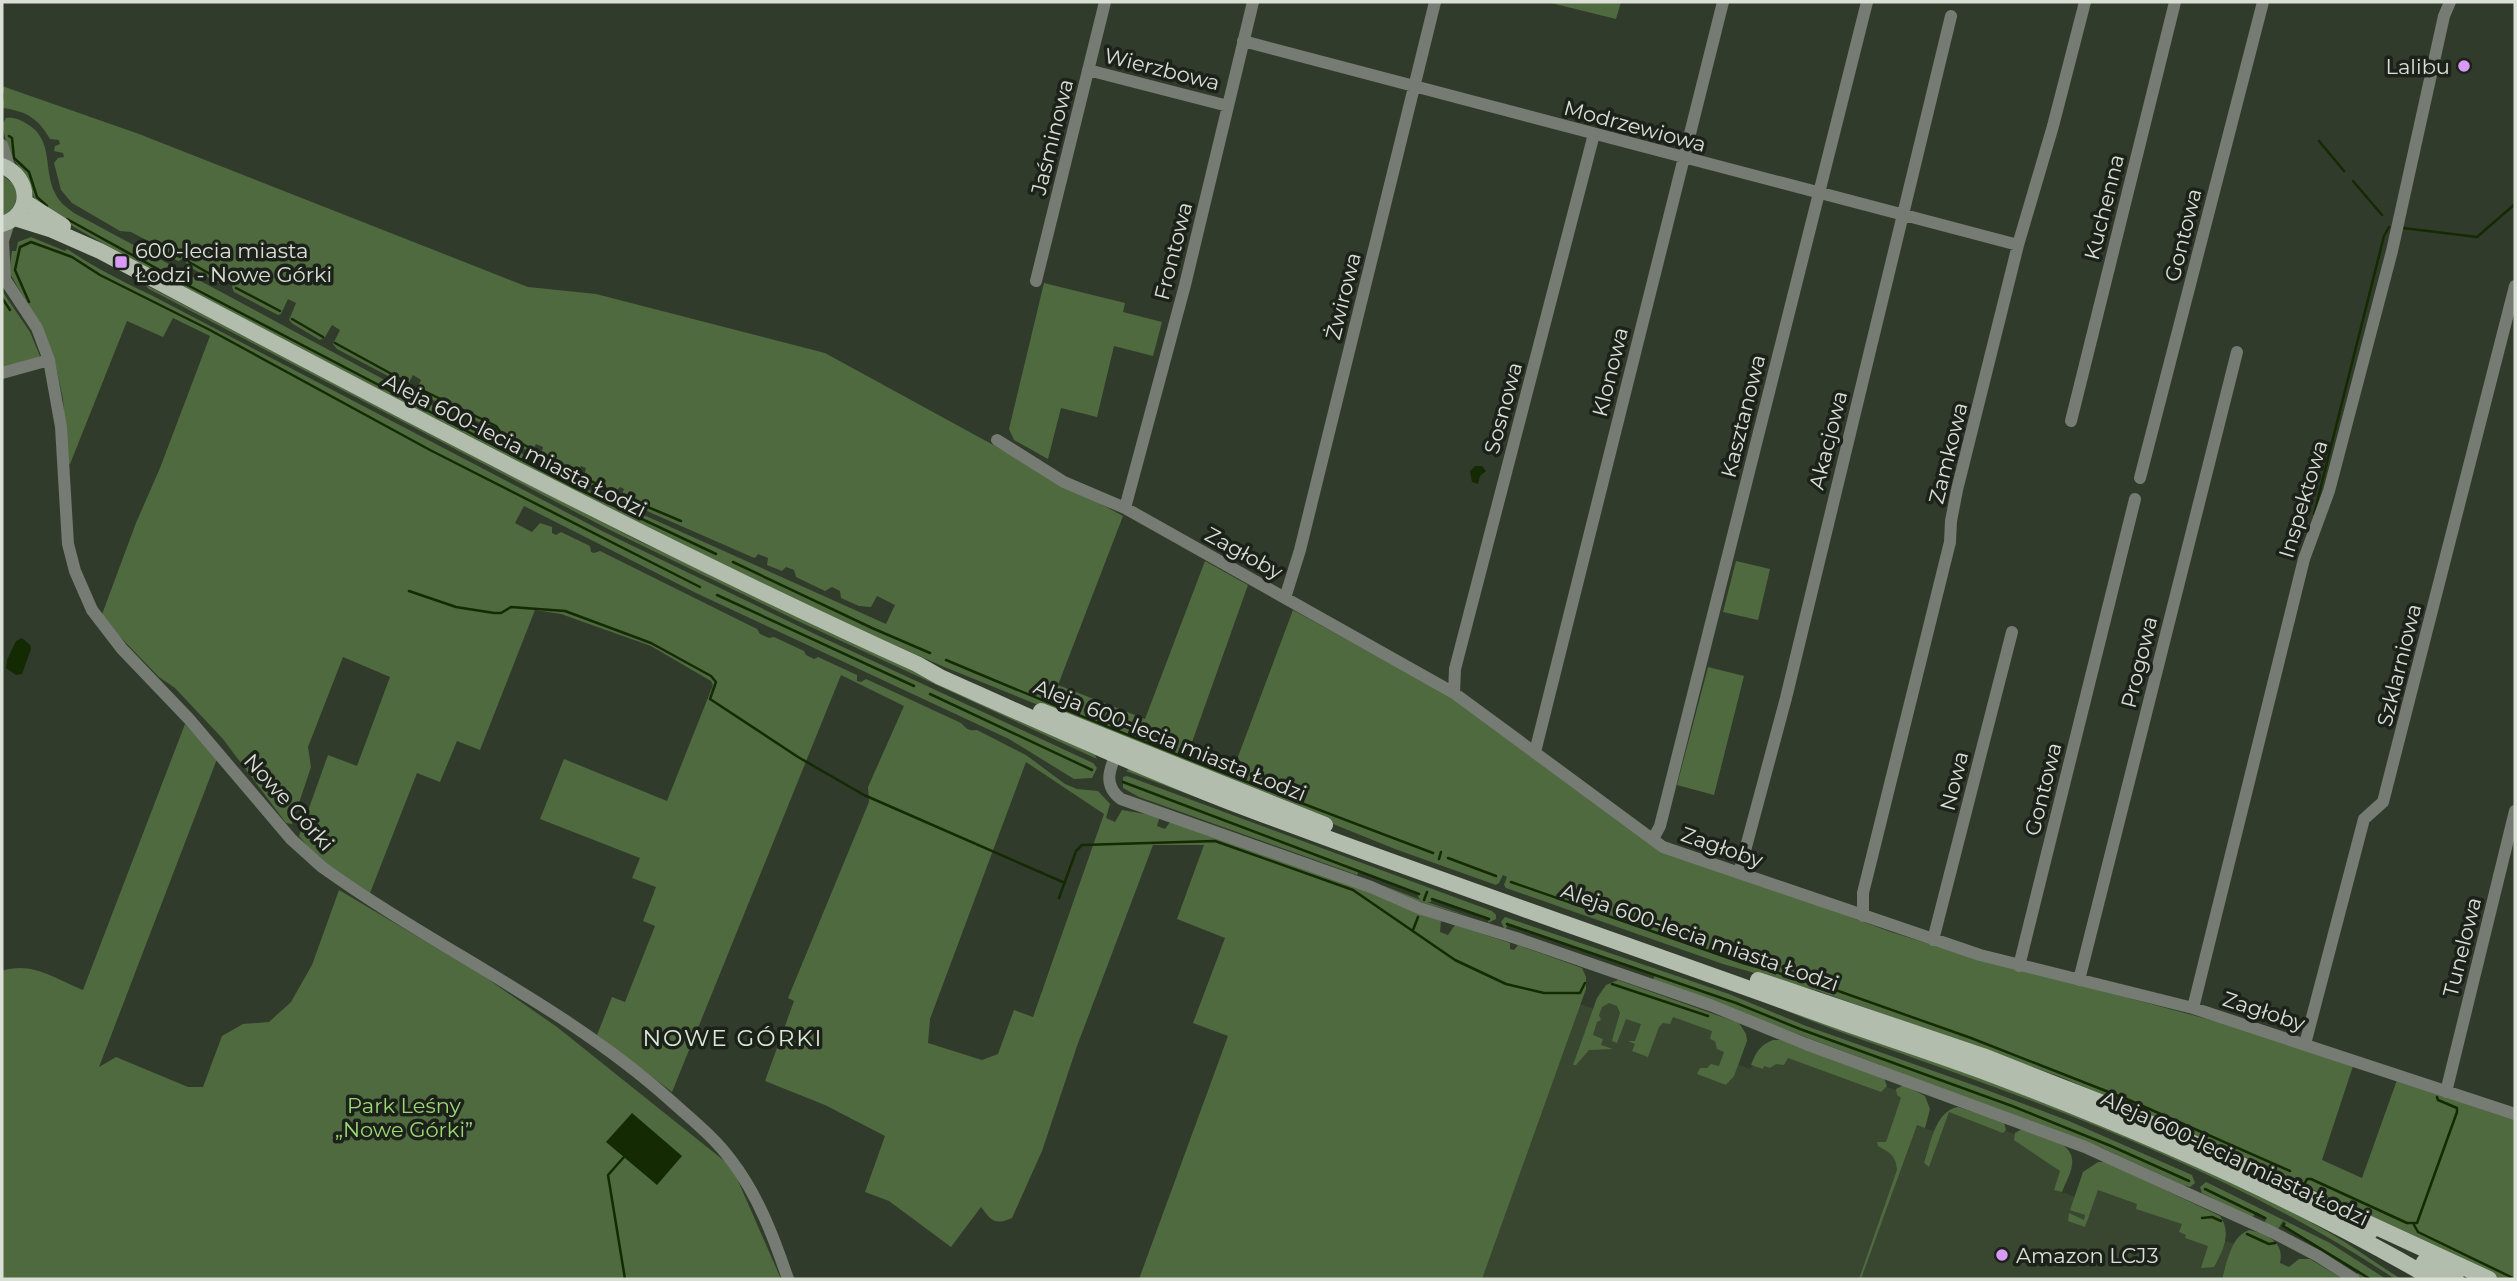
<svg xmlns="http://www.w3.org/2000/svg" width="2517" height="1281" viewBox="0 0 2517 1281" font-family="Montserrat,sans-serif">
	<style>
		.built { fill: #394731 }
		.green { fill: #4f6a3f; fill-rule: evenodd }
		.water { fill: #142a03 }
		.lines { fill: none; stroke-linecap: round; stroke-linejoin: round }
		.stream { stroke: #142a03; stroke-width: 2.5 }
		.minor { stroke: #767b73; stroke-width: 12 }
		.major { stroke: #b3bdad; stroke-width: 16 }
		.poi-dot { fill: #d99af7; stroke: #1c211a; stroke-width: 2.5 }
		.labels { text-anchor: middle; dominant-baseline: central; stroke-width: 7; stroke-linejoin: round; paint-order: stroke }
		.poi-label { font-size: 21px; fill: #dae0d6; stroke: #1c211a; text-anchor: start }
		.street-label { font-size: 21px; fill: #dae0d6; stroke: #1c211a }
		.park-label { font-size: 21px; fill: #9bd874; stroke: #1c211a }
		.neighbourhood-label { font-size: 23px; letter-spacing: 2px; fill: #dae8d4; stroke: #1c211a }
	</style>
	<rect width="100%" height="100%" fill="#313b2b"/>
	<path class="built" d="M1606,988L1724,1019L1740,1061L1739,1065L1750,1069L1768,1050L1897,1090L1917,1125L1936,1132L1947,1112L1952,1110L2014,1134L2020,1131L2071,1164L2061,1192L2076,1197L2082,1178L2222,1240L2240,1246L2229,1279H1475L1575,1002L1597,1010Z"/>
	<path class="green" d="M1547,2H1621L1616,19Z
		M2,86L139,134L528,287L596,294L825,353L1123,516L1058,685L1145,719L1205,561L1248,585L1191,745L1236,762L1293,610L1453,698L1653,845L1891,932L1939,947L2233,1026L2353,1066L2322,1160L2362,1178L2397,1080L2515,1119V1279H2500L2253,1161L2061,1077L1818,991L1723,964L1506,888L1504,885L1507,877L1503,875L1499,883L1496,885L1395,849L942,666L820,612L529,469L120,253L74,227L35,200L26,176L9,153L2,125L6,118C14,117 21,120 27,124C54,139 43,170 55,193C59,202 66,207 74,213L597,494L886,624L895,605L877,596L871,607L859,606L841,598L840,591L832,587L825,591L796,577L794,570L786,567L782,571L767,565L768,558L758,554L755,558L752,557L624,501L621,497L624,489L620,487L612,496L583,481L586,468L581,466L577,475L573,476L543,459L541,455L543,447L536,444L532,451H528L499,436L494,429L420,394L417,390L421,380L413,375L408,384L405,385L337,349L333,344L340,330L332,325L325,337L320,340L293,324L289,320L296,303L288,299L281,314L278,315L234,292L232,287L234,280L226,275L218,283L188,266L186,263L190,255L186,253L181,260L178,261L170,257L167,251L131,232L120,231L72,203L61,190L54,163L58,158L64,157L63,153L54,151L55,146L60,144L59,140L50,139C38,118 26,111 2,108L4,96Z
		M2,175L15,185C18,202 16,207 2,217Z
		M31,237L65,251L67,249C94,267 121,281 151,295L604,532L817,635L1093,763L1097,768L1092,778L1074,779L1009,739L696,593L524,506L515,523L532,532L540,523L552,527V533L556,535L561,532L590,546L591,552L594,553L600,551L757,629L760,634L769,638L774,637L804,651L806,655L814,659L818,657L857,675V681L861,682L866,679L961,723C967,729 968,731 977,730L1026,755L1065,784L1077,789L1098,791L1110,804L1106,818L1115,822L1122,810L1157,816L1159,819L1157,826L1165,829L1170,822L1367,891L1441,921L1440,932L1448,935L1455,925L1510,943V949L1514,950L1518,945L1582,968L1586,977V989L1482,1279H1139L1228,1036L1193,1023L1225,938L1177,919L1204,845H1153L1077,1046L1042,1151L1012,1218C994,1226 991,1220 981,1207L951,1247L889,1201L865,1192L885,1136L825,1105L765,1081L794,1001L788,998L869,802L868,787L904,706L841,675L672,1092L597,1035L612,997L625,1002L655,926L643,921L656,887L632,878L640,858L540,819L564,759L667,801L713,685L711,681L651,646L561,614L535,610L480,750L457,741L440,782L417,773L370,893L316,857L299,836L328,755L357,766L390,677L343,657L308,747L311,767L292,824L286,823L223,739L175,688L159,677L101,617L136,523L160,468L210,336L173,318L163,337L127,321L70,464L67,463L63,399L55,362L41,327L9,272L12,251H16L18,242ZM1026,762L1104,814L1033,1017L1014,1010L998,1054L982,1060L928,1043L930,1019Z
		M1044,283L1125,303L1123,312L1162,322L1153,356L1114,346L1097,417L1061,408L1048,459L1014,440L1009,429Z
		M144,284L639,541L1095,755L1097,759L800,622L610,530L149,289Z
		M2,291L30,332L40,356L36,360L2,369Z
		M1736,561L1770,569L1758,620L1723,612Z
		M1708,667L1744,676L1714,795L1677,785Z
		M185,724L217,759L99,1067L116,1057L188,1087H203L222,1036L243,1024L269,1022L291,1002L312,965L339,890L482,975L557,1027L732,1167L781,1279H2V971C32,961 55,979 83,990Z
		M1129,769L1994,1083C2107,1128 2224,1172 2330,1233C2354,1247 2377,1264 2401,1279H2395C2264,1192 2113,1129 1964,1076C1896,1051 1827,1029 1760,1000L1238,813L1126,771Z
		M1127,776L1492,911L1496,915V919L1488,923L1489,918L1432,898L1431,902H1427L1471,917L1417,901L1382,885L1421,900L1418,897L1419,893L1359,871L1357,875L1139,797L1123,788V777Z
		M1505,917L1729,994L1806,1026L1976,1086L2069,1121L2192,1175L2195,1183L2190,1187L2183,1185L2102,1148L1653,980L1655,974L1508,924L1505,930L1501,922Z
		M1618,980L1739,1023L1746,1034L1747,1041L1734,1076L1726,1085L1697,1074L1700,1068H1707L1711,1064L1719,1066L1724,1052L1717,1049L1715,1041L1710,1039L1712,1031L1673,1017L1670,1024L1663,1023L1659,1027L1648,1057L1632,1051L1635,1044L1628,1041H1635L1641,1024L1626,1019L1617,1043L1612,1041C1615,1030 1617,1023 1620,1013L1617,1006L1609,1003L1602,1007L1599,1015L1601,1020L1597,1022L1593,1035L1603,1039L1601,1045L1613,1049L1589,1050L1576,1065H1573L1597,998L1606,985Z
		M1773,1040H1781L1884,1078L1887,1086L1881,1092L1788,1058L1784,1065L1776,1064L1770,1068L1764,1066L1763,1069L1751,1065C1756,1052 1760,1045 1773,1040Z
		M1904,1085L1925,1096L1930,1109L1925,1128L1917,1125L1861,1279H1859L1897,1170C1896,1155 1889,1152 1878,1146L1877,1142H1886L1901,1098L1897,1095L1896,1089Z
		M1958,1107L2004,1122L2006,1130L2003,1133L1949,1112L1929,1167L1924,1163C1931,1143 1935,1111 1958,1107Z
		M2022,1129C2039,1135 2076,1141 2072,1165C2071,1174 2065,1183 2062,1192L2054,1190L2060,1171L2014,1140L2015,1133Z
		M2098,1162H2106L2220,1216C2232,1232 2223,1251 2214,1267L2201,1268L2208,1246L2185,1238L2186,1235L2179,1232L2182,1224L2136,1209L2137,1204L2098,1190L2085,1227L2068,1221L2069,1213L2084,1220L2085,1215L2070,1210L2083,1172Z
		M2206,1182L2330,1243L2386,1279H2363L2357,1275L2359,1271L2285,1226L2286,1223L2283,1221L2278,1229L2264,1223L2267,1218L2256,1212L2252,1218L2202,1193L2200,1187Z
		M2249,1230C2267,1234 2285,1242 2280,1263L2289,1267L2299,1259H2310L2343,1279H2222C2227,1263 2231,1236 2249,1230Z"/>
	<path class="water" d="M1475,466H1482L1486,471L1480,476L1478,484L1472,482L1470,471Z
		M22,638L30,645L31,649L22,674L16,675L6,668L7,660L16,641Z
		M632,1113L682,1156L657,1185L606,1142Z"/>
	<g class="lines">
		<path class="stream" d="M9,136L12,138L14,158L29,172L37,197L47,206
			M2319,141L2344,171
			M2353,181L2382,215
			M67,219L174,278L570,485L716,554
			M2403,228L2477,237L2515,204
			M170,252L180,257
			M189,262L219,279
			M236,288L280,311
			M2,298L10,310
			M29,302L15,270L20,247L31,242L72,257L100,275L208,329L430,450L700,587
			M292,319L323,337
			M335,343L408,383
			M420,389L496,426L501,433L530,448
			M544,456L574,472
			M585,478L613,492
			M624,497L681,521
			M2314,514L2384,236L2389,227
			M733,562L872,628L930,653
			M409,591L456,607L494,613H501L511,607L565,611L651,643L711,676L716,682L710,699L798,757L864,795L1065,883
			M717,595L914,686
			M946,660C1107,728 1270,792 1433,853
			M930,694L1092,770
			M1123,782L1419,894
			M1448,858L1496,876
			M1439,859L1441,852
			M1511,882L1743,963L1827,987L1971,1038L2129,1100L2290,1171
			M1059,898L1076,851L1082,845L1215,841L1353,890L1455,960L1506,984L1544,993H1580L1585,983
			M1432,899L1489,919
			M1424,900L1427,892
			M1507,924L1736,1003L1800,1029L2012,1106L2111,1146L2189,1181
			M1413,930L1418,917
			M1612,984L1708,1016
			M624,1157L608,1175L625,1279
			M2305,1183L2307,1179H2311L2407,1223H2417L2457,1112V1108L2438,1100L2437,1097
			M2205,1189L2265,1218
			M2202,1218L2212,1217L2221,1221
			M2284,1224L2283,1226L2370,1279
			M2414,1225L2418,1232L2515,1279
			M2247,1234L2269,1244L2275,1243"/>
		<path class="minor" d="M1243,41L2018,245
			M1088,70L1228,106
			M2,145L10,169
			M2,275L37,328L49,360L61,427L68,544L75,571L92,610L122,649L189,719L291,839L322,867C436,949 565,1006 670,1100C691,1119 714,1137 731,1160C758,1195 774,1238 788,1279
			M5,279L3,241L9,222
			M1036,281L1105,2
			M2,373L49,360
			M2071,421L2175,2
			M997,440L1064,482L1125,508L1454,693L1663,847L1980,955L2193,1008L2515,1114
			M2140,478L2263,2
			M1125,508L1185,285L1253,2
			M1285,598L1300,550L1435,2
			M1454,693L1455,669L1594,134
			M1119,747C1111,766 1101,784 1121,799L1371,887L1419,908L1516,938L1710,1005L1806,1044L2085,1147L2272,1232L2318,1256L2354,1279
			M1535,752L1723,2
			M1653,839L1660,826L1867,2
			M1739,873L1786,698L1951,16
			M1863,916V893L1950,542L1951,521L1957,490L2018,245L2053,126L2085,2
			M1933,940L2012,632
			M2019,966L2135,499
			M2079,980L2237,352
			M2193,1008L2304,559L2329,491L2392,251L2444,16L2450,2
			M2305,1044L2364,819L2383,802L2515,286
			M2446,1092L2515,811"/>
		<path class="major" d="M2,166C31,177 33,215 2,224
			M25,202L63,226
			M15,218L50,229L100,251C370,394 639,538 917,664L940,677C1036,720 1132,764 1230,802C1427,877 1627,944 1825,1016C1880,1036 1937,1054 1993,1075C2144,1132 2294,1198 2433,1279
			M1041,711L1325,825
			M1758,980L1983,1056L2118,1109L2266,1176L2324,1205L2370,1232
			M2361,1220L2489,1279
			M2424,1262L2456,1279"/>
	</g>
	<g class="poi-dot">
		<circle cx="2464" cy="66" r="7"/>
		<rect x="114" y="255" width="14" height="14" rx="3.5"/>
		<circle cx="2002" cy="1255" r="7"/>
	</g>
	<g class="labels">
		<g class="poi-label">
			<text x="2450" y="66" text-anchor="end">Lalibu</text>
			<text x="135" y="250">600-lecia miasta<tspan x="135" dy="24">Łodzi - Nowe Górki</tspan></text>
			<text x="2016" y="1255">Amazon LCJ3</text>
		</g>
		<g class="street-label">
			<text transform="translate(1162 69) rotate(14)">Wierzbowa</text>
			<text transform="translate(1635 126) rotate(15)">Modrzewiowa</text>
			<text transform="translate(1052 137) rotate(-76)">Jaśminowa</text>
			<text transform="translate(2104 207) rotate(-76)">Kuchenna</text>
			<text transform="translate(2183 235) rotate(-76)">Gontowa</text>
			<text transform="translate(1173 251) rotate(-76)">Frontowa</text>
			<text transform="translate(1343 296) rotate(-76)">Żwirowa</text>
			<text transform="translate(1610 372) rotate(-76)">Klonowa</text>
			<text transform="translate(1503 408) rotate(-75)">Sosnowa</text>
			<text transform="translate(1743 416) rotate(-76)">Kasztanowa</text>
			<text transform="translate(1828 440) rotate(-76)">Akacjowa</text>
			<text transform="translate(515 445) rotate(27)">Aleja 600-lecia miasta Łodzi</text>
			<text transform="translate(1948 453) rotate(-76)">Zamkowa</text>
			<text transform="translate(2303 499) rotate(-73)">Inspektowa</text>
			<text transform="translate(1244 553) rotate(29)">Zagłoby</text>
			<text transform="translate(2139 662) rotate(-76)">Progowa</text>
			<text transform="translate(2399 665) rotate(-76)">Szklarniowa</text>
			<text transform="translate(1170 740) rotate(22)">Aleja 600-lecia miasta Łodzi</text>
			<text transform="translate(1954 781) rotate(-76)">Nowa</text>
			<text transform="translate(2043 789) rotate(-76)">Gontowa</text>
			<text transform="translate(289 802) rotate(48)">Nowe Górki</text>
			<text transform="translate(1722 847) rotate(19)">Zagłoby</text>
			<text transform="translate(1700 937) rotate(19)">Aleja 600-lecia miasta Łodzi</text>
			<text transform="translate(2462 947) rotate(-76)">Tunelowa</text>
			<text transform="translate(2264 1011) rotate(18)">Zagłoby</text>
			<text transform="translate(2235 1158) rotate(25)">Aleja 600-lecia miasta Łodzi</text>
		</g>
		<g class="park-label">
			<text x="404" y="1105">Park Leśny<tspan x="404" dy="24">„Nowe Górki”</tspan></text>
		</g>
		<g class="neighbourhood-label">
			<text x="733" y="1038">NOWE GÓRKI</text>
		</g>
	</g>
	<rect width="2517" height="1281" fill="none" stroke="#dae0d6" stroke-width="7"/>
</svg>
